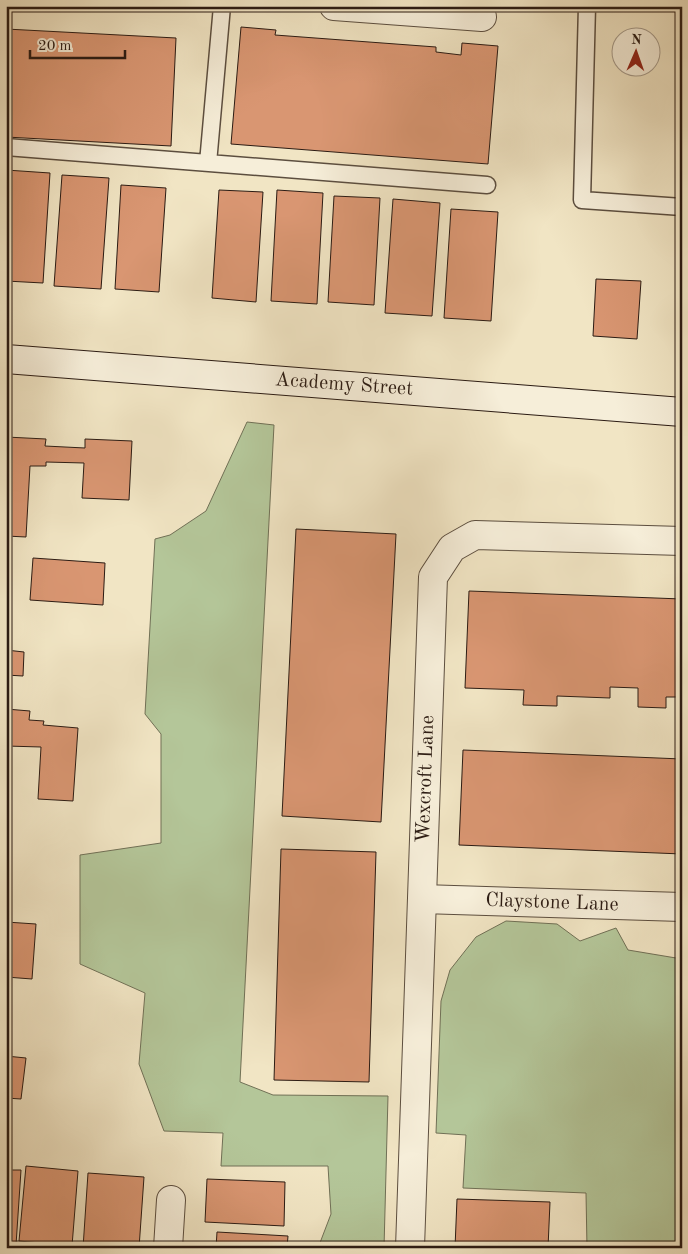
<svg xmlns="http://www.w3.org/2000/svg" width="688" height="1254" viewBox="0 0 688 1254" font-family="'Old Standard TT',serif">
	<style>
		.green { fill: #b4c699; stroke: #707056 }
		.building { fill: #d99672; stroke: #2b1b13 }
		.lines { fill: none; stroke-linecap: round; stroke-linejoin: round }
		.lane-casing { stroke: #5c4e3f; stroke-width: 19 }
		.street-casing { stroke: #5c4e3f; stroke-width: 30 }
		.secondary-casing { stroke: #2b1b13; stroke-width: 30 }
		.lane { stroke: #f6eed9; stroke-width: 16 }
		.street { stroke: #f6eed9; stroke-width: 28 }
		.secondary { stroke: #f6eed9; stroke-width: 28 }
		.labels { text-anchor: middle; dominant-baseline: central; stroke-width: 4; stroke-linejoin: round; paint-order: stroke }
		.street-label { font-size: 20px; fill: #2b1b13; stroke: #f6eed9 }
	</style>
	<rect width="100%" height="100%" fill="#f1e5c4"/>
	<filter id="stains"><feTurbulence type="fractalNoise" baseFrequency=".004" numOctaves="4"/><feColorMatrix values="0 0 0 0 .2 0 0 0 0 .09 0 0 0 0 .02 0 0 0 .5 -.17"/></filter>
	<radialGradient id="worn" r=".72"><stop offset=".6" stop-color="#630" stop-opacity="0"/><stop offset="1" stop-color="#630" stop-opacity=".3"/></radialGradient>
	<path class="green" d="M247,422L274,425L240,1082L273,1095L388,1096L384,1248H318L331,1214L328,1166H221L223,1133L164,1131L139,1064L145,993L80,964V855L161,843V734L145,714L155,539L170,535L206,511Z
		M506,921L557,924L580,941L616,928L628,950L682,959V1248H587L586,1193L463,1188L466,1135L436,1133L441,1001L450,970L476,937Z"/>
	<path class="building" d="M241,27L276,30L275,35L436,47V52L461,55L462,43L498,46L488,164L231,144Z
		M6,29L176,38L171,146L6,137Z
		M6,170L50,173L43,283L6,281Z
		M62,175L109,178L101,289L54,286Z
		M121,185L166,188L159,292L115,289Z
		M219,190L263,192L256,302L212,298Z
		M277,190L323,193L317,304L271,301Z
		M334,196L380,198L374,305L328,302Z
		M393,199L440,203L432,316L385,313Z
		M451,209L498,212L491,321L444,318Z
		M596,279L641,281L637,339L593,336Z
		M6,437L46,439L45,446L85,448V439L132,441L129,500L82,498L84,463L46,462V466H30L26,537L6,536Z
		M296,529L396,534L381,822L282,816Z
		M33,558L105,563L103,605L30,600Z
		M469,591L682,599V697H666V708L638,707V688L610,687V698L557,696V706L523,705L524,690L465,688Z
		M6,650L24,652L23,676L6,675Z
		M6,709L30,711L29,720L44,721L43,725L78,728L73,801L38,799L41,747L6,746Z
		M463,750L682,759V854L459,845Z
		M281,849L376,852L369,1082L274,1080Z
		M6,922L36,924L32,979L6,977Z
		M6,1056L26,1058L21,1099L6,1098Z
		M26,1166L78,1171L72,1246L19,1241Z
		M6,1170H21L16,1245H6Z
		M88,1173L144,1177L139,1248H83Z
		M207,1179L285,1182L284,1226L205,1222Z
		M457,1199L550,1202L548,1248H455Z
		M217,1232L288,1236L287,1248H216Z"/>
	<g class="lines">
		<g class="lane-casing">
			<path id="lane" d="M587,6L582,200L682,207
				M6,147L487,185
				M208,163L222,6"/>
		</g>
		<g class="street-casing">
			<path id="street" d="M334,6L482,17
				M422,899L682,907
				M168,1248L171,1200
				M410,1248L433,577L452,548L475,535L682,541"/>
		</g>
		<g class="secondary-casing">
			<path id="secondary" d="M6,359L682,412"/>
		</g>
		<use href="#lane" class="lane"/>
		<use href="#street" class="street"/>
		<use href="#secondary" class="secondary"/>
	</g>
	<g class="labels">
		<g class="street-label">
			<text transform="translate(344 385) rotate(4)">Academy Street</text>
			<text transform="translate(426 779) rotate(-88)">Wexcroft Lane</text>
			<text transform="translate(552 903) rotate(2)">Claystone Lane</text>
		</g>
	</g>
	<rect width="688" height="1254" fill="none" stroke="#f1e5c4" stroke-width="25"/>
	<rect x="8" y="8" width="673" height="1239" fill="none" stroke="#2b1b13" stroke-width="2.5"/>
	<rect x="12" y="12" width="663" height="1229" fill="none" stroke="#2b1b13"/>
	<g transform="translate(636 52) rotate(2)"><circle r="24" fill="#f6eed9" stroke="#a59a8a"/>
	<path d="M0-4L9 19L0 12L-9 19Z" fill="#8f2418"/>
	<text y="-8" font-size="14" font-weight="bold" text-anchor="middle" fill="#2b1b13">N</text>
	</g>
	<path d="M30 50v8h95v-8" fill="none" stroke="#2b1b13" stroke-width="2.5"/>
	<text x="38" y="50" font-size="15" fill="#2b1b13" stroke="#f6eed9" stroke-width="4" paint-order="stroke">20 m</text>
	<rect width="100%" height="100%" filter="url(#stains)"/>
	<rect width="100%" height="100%" fill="url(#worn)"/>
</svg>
